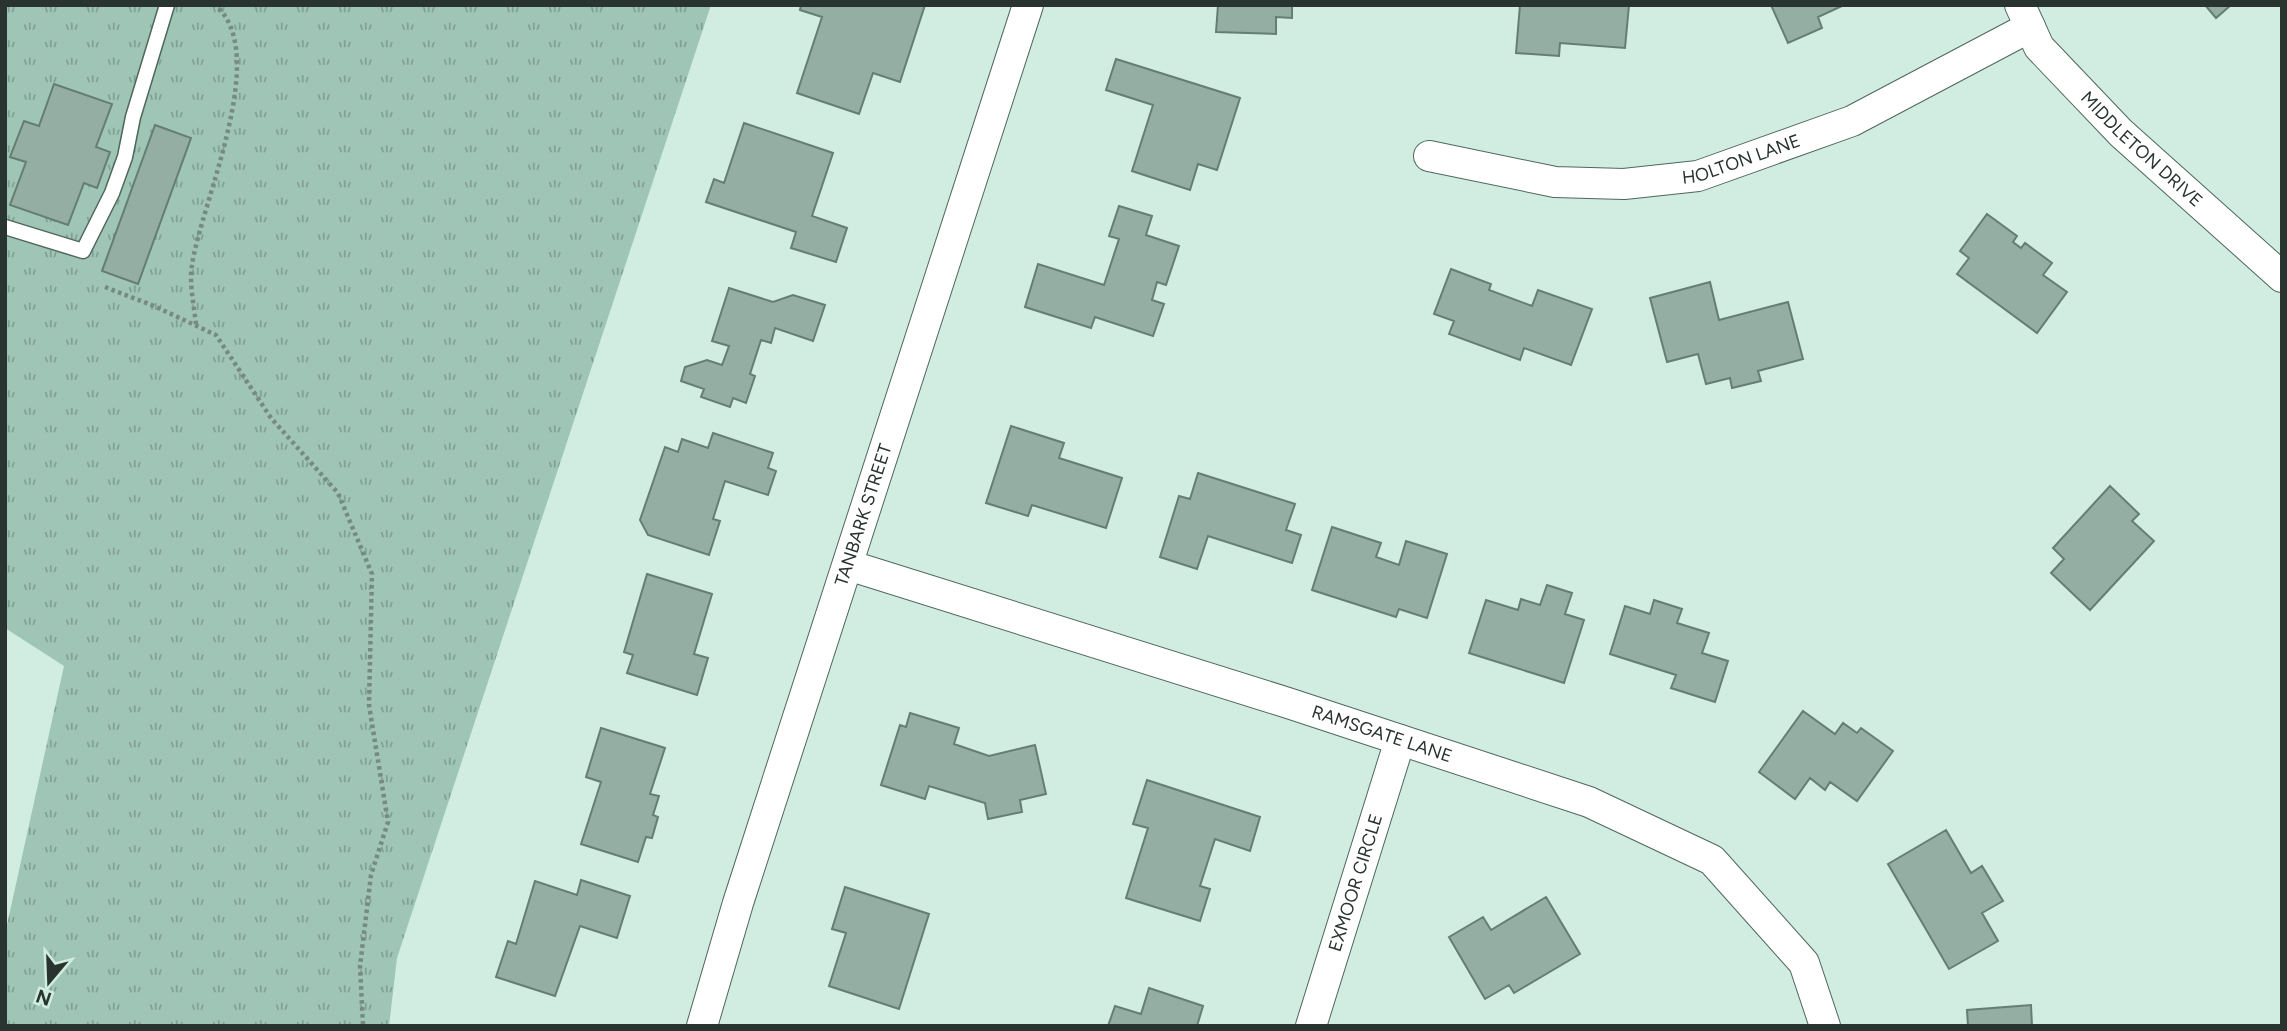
<svg xmlns="http://www.w3.org/2000/svg" width="2287" height="1031" viewBox="0 0 2287 1031" font-family="Figtree,sans-serif">
	<style>
		.grass { fill: url(#grass-tufts) }
		.building { fill: #94aea3; stroke: #657e74; stroke-width: 2 }
		.lines { fill: none; stroke-linecap: round; stroke-linejoin: round }
		.service-casing { stroke: #4f675d; stroke-width: 17 }
		.minor-casing { stroke: #4f675d; stroke-width: 32 }
		.path { stroke: #778982; stroke-width: 4.5; stroke-dasharray: 3.5 3.5; stroke-linecap: butt }
		.service { stroke: #fff; stroke-width: 14 }
		.minor { stroke: #fff; stroke-width: 30 }
		.labels { text-anchor: middle; dominant-baseline: central; stroke-width: 5; stroke-linejoin: round; paint-order: stroke }
		.street-label { font-size: 18px; fill: #29332f; stroke: #d1ece1 }
	</style>
	<defs>
		<pattern id="grass-tufts" width="24" height="20" patternUnits="userSpaceOnUse" patternTransform="scale(1.75)"><rect width="24" height="20" fill="#9ec5b5"/><path d="M3 7l-1-3M5 7V3M7 7l1-3M15 17l-1-3M17 17v-4M19 17l1-3" fill="none" stroke="#81a194"/></pattern>
	</defs>
	<rect width="100%" height="100%" fill="#d1ece1"/>
	<path class="grass" d="M5,5H711L397,958L389,1026H5V934L64,666L5,628Z"/>
	<path class="building" d="M801,5H925L900,82L873,73L859,114L797,93L822,17L800,10Z
		M1218,5H1292V18L1276,17V34L1216,32Z
		M1520,5H1629L1625,48L1560,43L1559,56L1516,53Z
		M1771,5H1844L1818,17L1822,28L1788,43Z
		M2205,5H2231L2216,18Z
		M1116,59L1240,98L1217,170L1198,164L1190,190L1132,171L1153,105L1106,90Z
		M54,84L112,104L96,147L110,152L97,188L84,183L68,225L10,205L26,162L10,157L24,121L39,126Z
		M744,123L833,153L812,216L847,228L836,262L791,248L796,232L706,202L714,179L724,183Z
		M155,125L191,138L138,284L102,271Z
		M1119,206L1152,216L1146,235L1179,246L1166,285L1157,282L1152,300L1164,304L1153,336L1095,317L1091,328L1025,307L1038,264L1104,285L1119,239L1109,236Z
		M1987,214L2017,236L2013,242L2021,248L2025,243L2052,263L2043,275L2067,292L2037,333L1957,274L1969,258L1960,251Z
		M1451,269L1491,284L1489,290L1532,306L1538,290L1592,309L1571,365L1524,348L1520,360L1449,334L1454,321L1434,314Z
		M1710,282L1719,320L1788,302L1803,359L1758,371L1761,381L1732,388L1730,378L1706,384L1698,354L1667,362L1650,298Z
		M729,288L773,302L793,295L825,305L813,341L775,328L771,343L761,340L750,374L755,376L746,403L733,398L730,407L701,397L704,389L681,381L685,367L707,360L722,365L729,346L712,341Z
		M1011,426L1064,443L1059,458L1122,478L1106,528L1032,505L1028,516L986,503Z
		M713,433L773,453L768,468L776,471L768,495L725,481L713,519L720,521L709,555L648,535L640,520L665,447L678,452L682,439L708,448Z
		M1198,473L1295,504L1286,530L1301,535L1292,563L1208,536L1197,569L1160,557L1179,496L1190,499Z
		M2110,486L2139,514L2132,521L2154,541L2090,610L2051,573L2064,559L2053,548Z
		M1332,527L1381,543L1376,557L1399,565L1406,541L1447,554L1427,618L1399,609L1396,617L1312,590Z
		M647,574L712,594L694,654L708,658L697,695L627,673L633,655L624,652Z
		M1547,585L1572,593L1565,614L1584,620L1564,683L1469,653L1486,600L1518,610L1521,599L1540,605Z
		M1654,600L1682,609L1677,623L1709,633L1702,653L1728,661L1715,702L1671,688L1676,675L1610,654L1625,606L1650,614Z
		M1803,711L1835,734L1843,723L1857,733L1861,728L1893,751L1857,801L1830,782L1825,790L1810,778L1795,799L1759,772Z
		M910,713L959,728L954,744L989,756L1035,745L1046,794L1020,800L1022,812L988,819L985,803L929,786L925,799L881,785L900,725L906,727Z
		M601,728L665,748L650,794L659,796L653,815L658,817L652,838L646,837L638,862L581,844L601,782L586,777Z
		M1147,780L1260,817L1250,851L1215,839L1200,886L1210,889L1200,921L1126,898L1148,828L1133,824Z
		M1946,830L1971,873L1982,866L2003,901L1982,913L1998,941L1949,969L1888,864Z
		M581,880L630,896L617,938L580,926L555,996L496,977L508,941L516,944L535,881L577,895Z
		M845,887L929,914L899,1009L829,986L846,933L832,929Z
		M1546,897L1580,954L1514,993L1509,985L1485,999L1449,937L1483,917L1491,930Z
		M1149,988L1203,1006L1197,1026H1108L1115,1006L1141,1014Z
		M2031,1005L2032,1026H1968L1967,1010Z"/>
	<g class="lines">
		<g class="service-casing">
			<path id="service" d="M5,227L83,251L112,193L125,157L133,117L167,5"/>
		</g>
		<g class="minor-casing">
			<g id="minor">
				<path id="s1" d="M2020,5L2039,47L2121,133L2282,277"/>
				<path id="s2" d="M1429,156L1555,182L1624,184L1698,176L1852,121L2030,27"/>
				<path id="s3" d="M848,565L1288,703L1589,802L1712,860L1804,963L1825,1026"/>
				<path id="s4" d="M702,1026L738,903L1028,5"/>
				<path id="s5" d="M1311,1026L1400,740"/>
			</g>
		</g>
		<path class="path" d="M105,287L154,306L216,335L271,418L338,493L372,574L369,705L388,822L371,875L360,966L363,1026
			M196,324C194,306 189,283 192,265C201,203 272,52 215,5"/>
		<use href="#service" class="service"/>
		<use href="#minor" class="minor"/>
	</g>
	<g class="labels">
		<g class="street-label">
			<text stroke="none"><textPath href="#s1" startOffset="191">MIDDLETON DRIVE</textPath></text>
			<text stroke="none"><textPath href="#s2" startOffset="318">HOLTON LANE</textPath></text>
			<text stroke="none"><textPath href="#s4" startOffset="536">TANBARK STREET</textPath></text>
			<text stroke="none"><textPath href="#s3" startOffset="560">RAMSGATE LANE</textPath></text>
			<text stroke="none"><textPath href="#s5" startOffset="150">EXMOOR CIRCLE</textPath></text>
		</g>
	</g>
	<rect width="2287" height="1031" fill="none" stroke="#29332f" stroke-width="14"/>
	<g transform="translate(49 982) rotate(199)" stroke="#d1ece1" stroke-width="5" paint-order="stroke">
	<path d="M0-5L12 26L0 18L-12 26Z" fill="#29332f"/>
	<text y="-10" font-size="19" font-weight="bold" text-anchor="middle" fill="#29332f">N</text>
	</g>
</svg>
